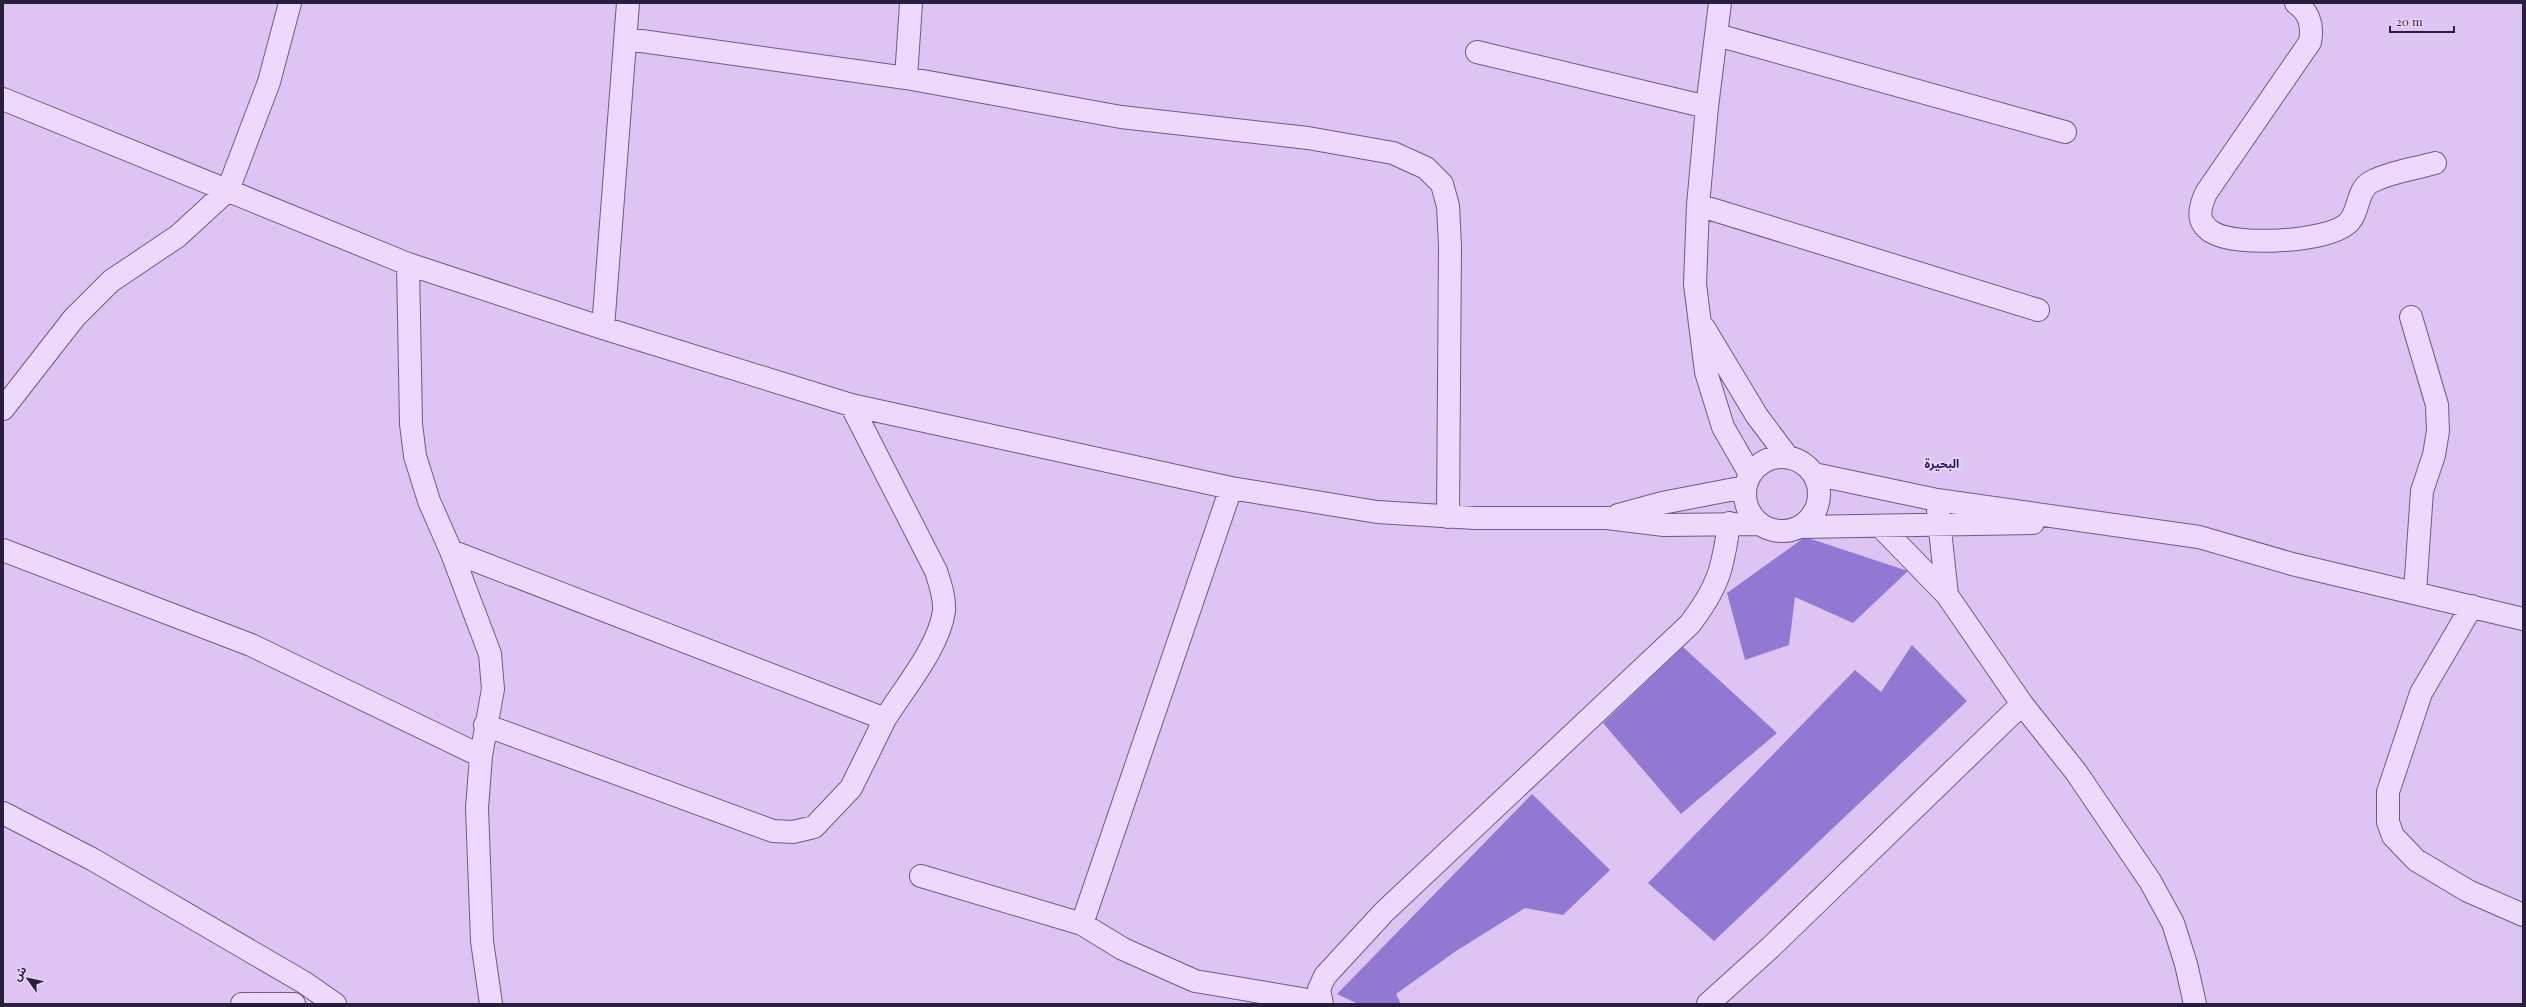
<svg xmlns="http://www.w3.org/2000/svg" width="2526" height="1007" viewBox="0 0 2526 1007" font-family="'Playfair Display','Noto Sans Arabic',serif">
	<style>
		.building { fill: #9178d2 }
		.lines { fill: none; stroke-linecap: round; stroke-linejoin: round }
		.minor-casing { stroke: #6e598e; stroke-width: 24 }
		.minor { stroke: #ecd9fb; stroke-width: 22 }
		.labels { text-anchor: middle; stroke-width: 4; stroke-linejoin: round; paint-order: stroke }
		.neighbourhood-label { font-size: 12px; font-weight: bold; fill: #201a6d; stroke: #e9d5f8 }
	</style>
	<rect width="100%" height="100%" fill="#dec4f2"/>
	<!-- building -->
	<path class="building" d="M1805,537L1908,571L1853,623L1795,597L1789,645L1745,660L1727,593Z
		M1912,645L1967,701L1714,941L1648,883L1855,670L1881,692Z
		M1683,647L1777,733L1681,814L1603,723Z
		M1532,794L1610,870L1563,915L1525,908L1456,951L1396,994L1401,1004H1358L1337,994Z"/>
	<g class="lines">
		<defs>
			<path id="minor" d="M1720,3L1707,107L1698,205L1695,284L1706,372L1723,427L1750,474
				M2296,3C2310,13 2313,26 2310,42L2206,193C2199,209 2196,222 2212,232C2235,247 2326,242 2347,224C2360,213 2356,190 2371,182C2390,172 2414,169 2435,163
				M1717,35L2065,132
				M627,39L906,78L1121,117L1308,138L1393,153L1426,168L1442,184L1448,206L1450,246L1448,517
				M1477,52L1707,107
				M906,78L911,3
				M3,99L408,264L603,328L851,405L1231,488L1377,512L1475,518H1607L1664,525L1759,524
				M1698,205L2038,310
				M408,264L411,424L415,456L429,501L451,551L490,654L493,689L481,756L477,808L482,941L491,1004
				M2411,317L2437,405L2438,431L2434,455L2422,491L2415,592
				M603,328L628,3
				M1704,328L1757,416L1787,456
				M3,409L74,318L111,281L178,236L228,190L269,82L290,3
				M1745 494a37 37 0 1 1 74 0a37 37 0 1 1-74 0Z
				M1814,474L1937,500L2199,537L2292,564L2523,619
				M1231,488L1082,924L1123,949L1195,981L1320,1002
				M1938,511L1947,595
				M1618,515L1662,503L1745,487
				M1801,527L2033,523
				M1881,527L1947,595L2022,704L2076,772L2150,881L2173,923L2186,964L2195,1004
				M3,550L251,645L481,756
				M451,551L885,719C905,687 939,647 944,611C945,597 940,584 936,571L851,405
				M2472,606L2421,693L2388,792V822L2393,836L2416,860L2468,891L2523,915
				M485,725L773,831L793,832L814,827L851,788L885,719
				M3,813L92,859L305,983L335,1004
				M921,876L1082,924
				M242,1004H294
				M1322,1004L1319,989L1325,976L1384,912L1690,624C1718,587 1723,569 1729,523
				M1708,1004L1771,947L2022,704"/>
		</defs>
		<!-- minor casing -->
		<use href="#minor" class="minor-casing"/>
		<!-- minor -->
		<use href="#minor" class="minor"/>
	</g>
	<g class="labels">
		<!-- neighbourhood labels -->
		<g class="neighbourhood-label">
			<text x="1942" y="468">البحيرة</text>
		</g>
	</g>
	<!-- border -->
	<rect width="2526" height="1007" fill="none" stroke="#291e3d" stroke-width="8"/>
	<!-- north arrow -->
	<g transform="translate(28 979) rotate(303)" stroke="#e9d5f8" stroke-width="3" paint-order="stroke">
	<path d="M0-3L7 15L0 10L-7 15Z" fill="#291e3d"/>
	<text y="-6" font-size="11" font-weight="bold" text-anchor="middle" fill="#291e3d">ش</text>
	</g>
	<!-- scale -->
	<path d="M2390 26v6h64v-6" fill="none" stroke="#291e3d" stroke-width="2"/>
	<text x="2396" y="26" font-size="12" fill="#291e3d" stroke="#e9d5f8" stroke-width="3" paint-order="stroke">20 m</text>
</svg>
